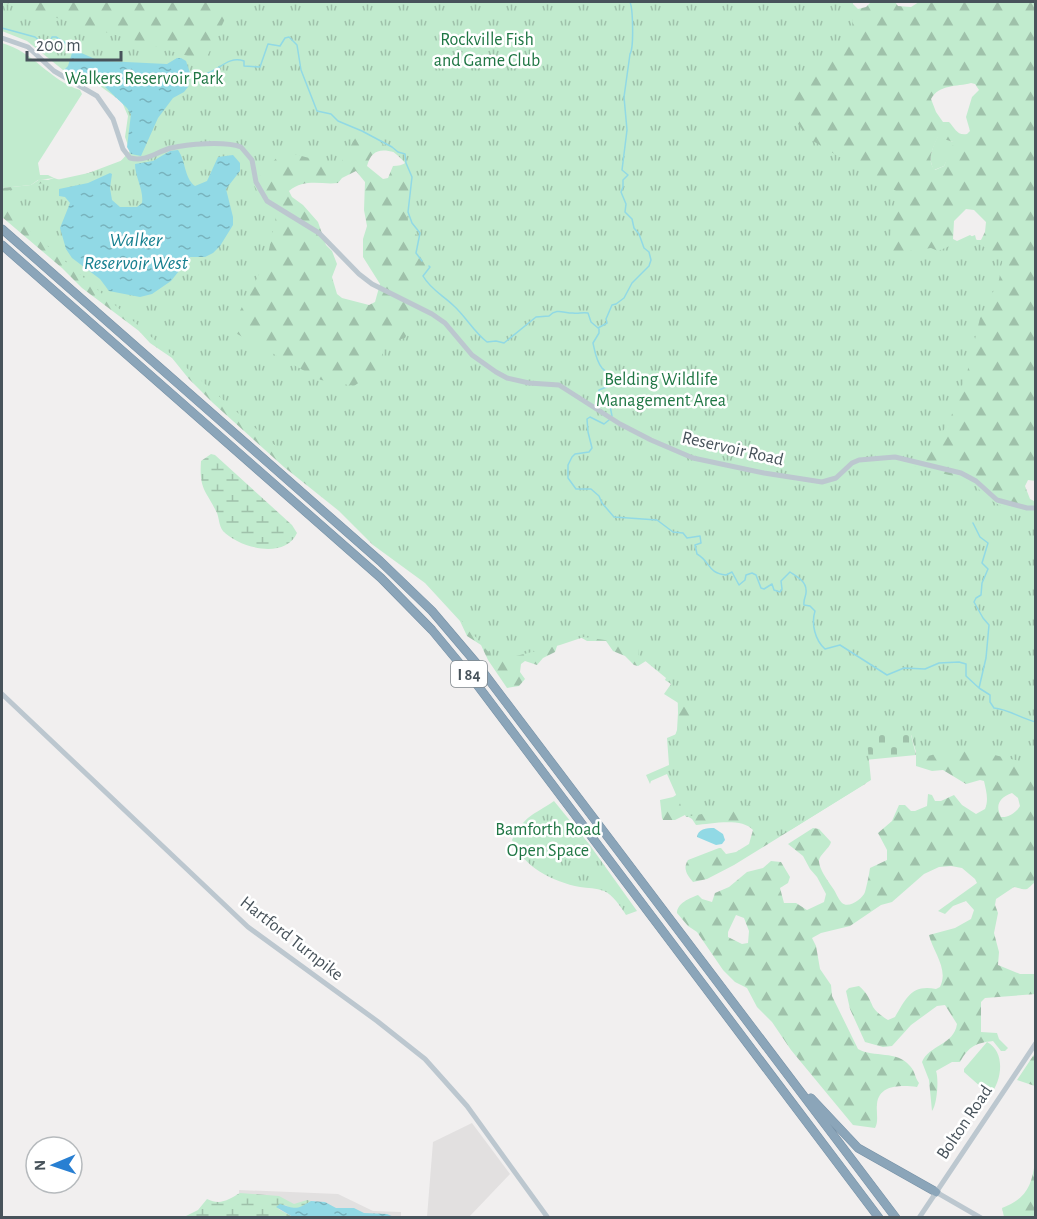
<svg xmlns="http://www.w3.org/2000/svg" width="1037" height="1219" viewBox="0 0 1037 1219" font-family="'Alegreya Sans',sans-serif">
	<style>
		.education { fill: #e2e0e0 }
		.green { fill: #c1ebce }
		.forest { fill: url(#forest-firs); fill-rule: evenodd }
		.wetland { fill: url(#wetland-marsh) }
		.cemetery { fill: url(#cemetery-stones) }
		.park { fill: url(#park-tufts); fill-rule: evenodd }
		.water { fill: url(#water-ripples) }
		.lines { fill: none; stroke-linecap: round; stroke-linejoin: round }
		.stream { stroke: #91d9e5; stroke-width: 1.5 }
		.highway-casing { stroke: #7690a5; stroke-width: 9 }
		.secondary { stroke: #bcc7cf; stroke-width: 5 }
		.highway { stroke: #8ba5b9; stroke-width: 8 }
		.labels { text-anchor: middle; stroke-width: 5; stroke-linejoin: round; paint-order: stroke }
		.shield { fill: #fff; stroke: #7f878c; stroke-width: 1.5 }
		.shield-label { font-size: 16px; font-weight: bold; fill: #48535b }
		.park-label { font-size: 18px; fill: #1f7644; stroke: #fff }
		.street-label { font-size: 18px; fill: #48535b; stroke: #fff }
		.water-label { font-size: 20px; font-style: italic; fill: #178090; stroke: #fff }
	</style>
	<defs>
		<pattern id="forest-firs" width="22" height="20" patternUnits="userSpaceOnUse" patternTransform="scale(1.5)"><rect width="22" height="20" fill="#c1ebce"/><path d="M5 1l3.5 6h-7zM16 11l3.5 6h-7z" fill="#9fc1aa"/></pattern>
		<pattern id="wetland-marsh" width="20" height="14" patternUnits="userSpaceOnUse" patternTransform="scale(1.5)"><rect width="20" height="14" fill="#c1ebce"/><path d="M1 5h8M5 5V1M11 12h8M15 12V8" fill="none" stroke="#9fc1aa"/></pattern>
		<pattern id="cemetery-stones" width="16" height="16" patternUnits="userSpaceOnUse" patternTransform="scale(1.5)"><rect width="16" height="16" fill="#c1ebce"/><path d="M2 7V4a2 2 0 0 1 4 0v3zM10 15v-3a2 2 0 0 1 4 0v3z" fill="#9fc1aa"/></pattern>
		<pattern id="park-tufts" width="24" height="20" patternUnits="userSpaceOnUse" patternTransform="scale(1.5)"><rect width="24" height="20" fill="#c1ebce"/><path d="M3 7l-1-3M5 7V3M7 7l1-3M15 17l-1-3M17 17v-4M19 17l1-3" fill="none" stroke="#9fc1aa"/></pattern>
		<pattern id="water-ripples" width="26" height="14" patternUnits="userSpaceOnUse" patternTransform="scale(1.5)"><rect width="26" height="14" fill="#91d9e5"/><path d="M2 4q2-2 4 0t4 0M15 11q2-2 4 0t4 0" fill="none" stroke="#78b3bd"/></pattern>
	</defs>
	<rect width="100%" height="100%" fill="#f1efef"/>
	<!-- education -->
	<path class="education" d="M472,1123L510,1174L469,1217H427L433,1142Z
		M239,1190L338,1194L373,1211L401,1212V1217H240Z"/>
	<!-- green -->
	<path class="green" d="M2,43C34,52 49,80 80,90L82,94L38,163L40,175H48L54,178L38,180L31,185L2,188Z
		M938,136L953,142V149L944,166L934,170C927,159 933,146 938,136Z
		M987,1042C1006,1052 1002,1081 990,1095L964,1072V1069Z"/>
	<!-- forest -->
	<path class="forest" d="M17,2H439L446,7L474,6L494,10L527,2H851L858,9L866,7L871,2H895L898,6L911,7L919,2H1035L1036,481L1028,480L1025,486L1030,499L1036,502V881C1024,892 1029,890 1014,887L996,899L995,905L998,913L994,933L999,952L998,965L1020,974H1035L1036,994L985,998L981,1002V1032L997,1033L999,1039L1008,1048L1005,1051H1001L993,1041C976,1043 969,1046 960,1062H952L936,1071C939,1079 937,1105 932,1111L929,1080L922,1062C929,1045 954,1045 957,1024L945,1005L937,1006L911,1025L892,1046L883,1047L865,1042L850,1009L846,991L849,988L859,986C867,993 869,998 873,1007C876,1012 883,1017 888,1020L895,1017C906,999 911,984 936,989L940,987C949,969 933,952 929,935L955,928L971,919L974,910L966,901L953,906L945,914L938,911L977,883L975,879L962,868L951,866L939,867L924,874L892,902L881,905L850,926L821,933L812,938L816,946L820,969L831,985L832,996L858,1049C874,1058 897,1050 910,1066C915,1071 915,1078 919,1083L917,1087C902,1085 879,1084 877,1104C876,1112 879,1121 875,1128L853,1125L791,1050L772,1022L757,1007L747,988L735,982L723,970L697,932L688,926L677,913C677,903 690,898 698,895L702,899L712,902L715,893L729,887L747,872L763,868L771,861L781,862L790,877L788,883L780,888L784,903H796L807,910L824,902L826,894L817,877L810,869L803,856L788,844L813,828L819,829L831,842C830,848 819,855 819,861C819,869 828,881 832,887C836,892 838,899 842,903C849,909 863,898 865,892C867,884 869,876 870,868L887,860V850L878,833L892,821L899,805H905L911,811H915L927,806L928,794L932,795L935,801H941L954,795L962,805L976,814L985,809C989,800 986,790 984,781L980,780L966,784L943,770L932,771L916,766V752L910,731L907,729C901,728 898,730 892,730C881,731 873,727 863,734C862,748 868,761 870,775L865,784L734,865L707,879L693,882C688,876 682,869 688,860L719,848H721L726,854L736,852L749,844L753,830C742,817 710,824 696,825L692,819L685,815L675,820H663L662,818L660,800L673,797L676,795L673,763L670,750L677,730L678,713L677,668L667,661L658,659H649L638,666L634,665L625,656L613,651L606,641H587L580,637L562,636L559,640L555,652L543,658L537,665L525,661L521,664L520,672L525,679L519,686L507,688L488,660L481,645L467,636L460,621L425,583L373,545L339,511L284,467L213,403L189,379L172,358L150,343L139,331L82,288L62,268L2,217V188L31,185L40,179L48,180L54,178L60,180H70L123,160L135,164C136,177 144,190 142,203L137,207H120C106,193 112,192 112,174L110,173L88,183L60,189L58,194L65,197L70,203L60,228L66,249L72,258L100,279L109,291L134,295L138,297L152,294L171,281L190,257L207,256L213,253L220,246L234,223L226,189C236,175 247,172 233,155L220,156L207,181L195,186C187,180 181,157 176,146L165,145L152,153L142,155L158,118L173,98L184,92L188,87L190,73L186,61L181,58L167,64L95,59L70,48L58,33L26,15L2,14V4ZM971,83L975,84L979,90L972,97L966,117L970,131L967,134C957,136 955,128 949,122H943L936,112L931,99C939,84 957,87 971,83ZM938,137L953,142V145L944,166L935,170C926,161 933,147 938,137ZM404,144L410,145C414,159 406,166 393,166L388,178L383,179L367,166C371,151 379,148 394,152ZM356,171L365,182L364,210L367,226L363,239V257L380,284L375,302L369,305L342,298L337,294L332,277L337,264L332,251L326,245L318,222L303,205L292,197L289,191C305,178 321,185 338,183L342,178ZM966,209L974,210L986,222L985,232L981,240H977L970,235L957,241L953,239L954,221ZM190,322C200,331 201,344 213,351L325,392H342L359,396H372L401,385L419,372L423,371L440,374L461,395L471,409L483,415L496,431L510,441L517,456L510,475L498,478L490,468L482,467L460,527L457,529L414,516L401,515L389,511L363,475L332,452L324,436L224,378C213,371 204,363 193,354C188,350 182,349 177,344L178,336ZM1012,793L1018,798L1020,806C1017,812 1008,818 1001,817C995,805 999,798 1012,793ZM736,915L744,918L749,931L748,943L742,944L728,937V932Z
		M1035,1053V1086L1017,1080Z
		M1035,1161V1217H1004L1002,1208C1026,1199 1032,1186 1035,1161Z"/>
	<!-- wetland -->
	<path class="wetland" d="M211,454L215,455L292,525L297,533C285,560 239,548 223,531C219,526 219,518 217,513C206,490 199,490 201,461Z
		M240,1193L279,1196L294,1204L307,1200L311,1201C301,1208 296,1211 285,1205L278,1209L293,1217L182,1218L198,1210L207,1199C221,1206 229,1199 240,1193Z"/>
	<!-- cemetery -->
	<path class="cemetery" d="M872,729L910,731L916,755L865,760L864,732Z"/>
	<!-- park -->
	<path class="park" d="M2,2L205,61L233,2H853L852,35L782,101L808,138L896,191L888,254L931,248L938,251L975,235L977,243L1003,257L999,280L980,318L967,373L949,422L933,446L923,454L905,464L961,478L972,483L992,501L1001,506L1035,511V765L970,749H954L917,759L915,735L866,731L871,780L792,829L761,845L750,805L686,817L667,774L651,781L650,784L646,775L669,765L667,738L686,730L691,711L664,694L671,684L665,680L666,678L638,655L639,645L584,637L560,645L496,661L445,601L393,549L2,206V192L93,172L118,164L130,151L125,137L128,116L122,102L100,86L63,70L27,41L2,31ZM360,130C373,138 396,151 405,163C420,181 388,233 429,239C429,252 420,250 433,261L405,292L407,299L421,306L405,338L385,343L380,368L354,386L321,380L230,330L267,259L277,212L262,200L253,183L283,151L339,166Z
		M554,801L589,844L637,911L626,915C621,907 613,895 604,891C596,888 588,888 580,887C553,882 523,867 512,840C525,815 532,816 554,801Z"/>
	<!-- water -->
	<path class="water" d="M70,48L95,59L105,61L167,64L177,58H181L186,61L190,73L188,87L184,92L173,98L158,118L141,156L131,154L127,147L131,114L127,108L103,85L73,77L63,71L68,66L72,53L69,49Z
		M178,150C186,161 184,178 195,186L207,181L218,157L233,155L240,163V171L226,189L233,217V225L220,246L213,253L205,257H190L171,281L152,294L140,297L109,291L100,279L72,258L66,249L60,228L70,203L65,197L59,196V189L88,183L110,173L112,174L110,188L112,200L120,207H137L142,203C144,190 135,177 135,164L153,161L170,151Z
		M714,828L723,834L725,840L722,844L716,845L697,837C698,829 706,828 714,828Z
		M311,1201L325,1202L336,1208H354L364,1213L387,1214L394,1217H293L276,1207L280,1204C296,1209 296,1210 311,1201Z"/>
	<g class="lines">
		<!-- stream -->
		<path class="stream" d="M2,28L35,37L42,43H50L52,37H56L79,52
			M188,77C194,76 202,76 208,73C221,68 229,56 244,61V66L260,67L268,44L280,46L285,38L289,37L297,45L301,70L317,111L331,114L338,121L362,131L392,147L398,152L405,154L406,163L412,177L408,212L412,223L420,233L416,253L422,261
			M429,266L430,267L423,276C431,290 443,295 454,306C466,317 474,332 487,342L496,341L504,343L536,317L549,316C557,308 563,313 573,313C578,314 582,312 588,313L591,322L598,328
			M598,328L607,323L606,319L612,305L616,304L624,298L632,283L649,266L651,260L649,252L644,248L639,234L634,228L632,219L625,212L626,204L621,192L623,187V180L628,175L622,170L627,130L624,97L630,54C634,48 633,9 630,2
			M599,329V333L593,343C595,352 596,361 602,368C607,373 610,374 612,381L609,386L599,390V398L609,401L612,416
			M609,420L604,424L590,417L587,419L588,432L592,448L589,452L575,454L572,457L568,465V478L576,489H591L599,496L602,503L614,517L657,520L673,532L683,533L687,538L700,536L701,543L695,545L697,554C711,562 707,573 726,575L732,572L739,585L745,580L746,575L752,573L756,575L761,588L764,589L772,584L774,590L780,592L782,589L781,581L790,572C796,576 806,581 806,590C807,596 803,598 804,605L810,606L815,611C811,624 815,640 825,649L840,645L887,675L904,668L925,669L939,663L959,662L966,664V676L979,688L990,695V702L994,708C1008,709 1022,719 1036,722
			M973,523L980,537L988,543L982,563L988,569L982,583L981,595L976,598L974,602L983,618L989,625L986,658L979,688"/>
		<defs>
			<path id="highway" d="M2,229L380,561L432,611L477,664L896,1218
				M2,245L381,578L432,630L475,682L879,1218
				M811,1098L858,1148L936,1192"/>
		</defs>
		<!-- highway casing -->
		<use href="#highway" class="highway-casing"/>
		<!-- secondary -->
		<path class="secondary" d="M2,38L28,47L54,71L97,96L113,119L123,149L130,158C146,162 156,152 171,148C187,144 225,141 241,147L252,160L256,182L267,201L319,233L359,274L372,284L432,314L445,323L472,355L496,372L507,378L529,383L559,385L620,424L651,440L693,458L764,473L822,482L836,478L852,463L859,460L895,457L961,473L976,481L997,500L1027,508H1036
			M2,694L248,927L377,1021L425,1059L467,1106L548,1218
			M936,1192L981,1218
			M919,1218L1036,1043"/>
		<!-- highway -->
		<use href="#highway" class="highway"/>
	</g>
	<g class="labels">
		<!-- shield labels -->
		<rect class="shield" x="451" y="661" width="36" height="26" rx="4.5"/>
		<g class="shield-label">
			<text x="469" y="680">I 84</text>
		</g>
		<!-- park labels -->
		<g class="park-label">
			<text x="487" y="45">Rockville Fish<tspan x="487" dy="21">and Game Club</tspan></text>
			<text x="144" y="84">Walkers Reservoir Park</text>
			<text x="661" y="385">Belding Wildlife<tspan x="661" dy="21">Management Area</tspan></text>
			<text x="548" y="835">Bamforth Road<tspan x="548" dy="21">Open Space</tspan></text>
		</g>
		<!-- street labels -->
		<g class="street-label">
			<text transform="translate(733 448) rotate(13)" y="6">Reservoir Road</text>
			<text transform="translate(292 938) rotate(38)" y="6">Hartford Turnpike</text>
			<text transform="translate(964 1122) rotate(-56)" y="6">Bolton Road</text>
		</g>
		<!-- water labels -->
		<g class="water-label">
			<text x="136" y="246">Walker<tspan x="136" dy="23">Reservoir West</tspan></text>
		</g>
	</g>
	<!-- border -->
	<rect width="1037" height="1219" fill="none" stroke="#48535b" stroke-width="6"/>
	<!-- north arrow -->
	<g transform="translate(54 1165) rotate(268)"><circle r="28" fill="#ffffff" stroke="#b6babd" stroke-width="1.5"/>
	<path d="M0-4.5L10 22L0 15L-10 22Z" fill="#287fd2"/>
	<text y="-9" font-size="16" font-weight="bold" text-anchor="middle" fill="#48535b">N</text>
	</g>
	<!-- scale -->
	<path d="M27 51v9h94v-9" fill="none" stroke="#48535b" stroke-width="3"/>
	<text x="36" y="51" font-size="18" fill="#48535b" stroke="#ffffff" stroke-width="4.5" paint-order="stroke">200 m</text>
</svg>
